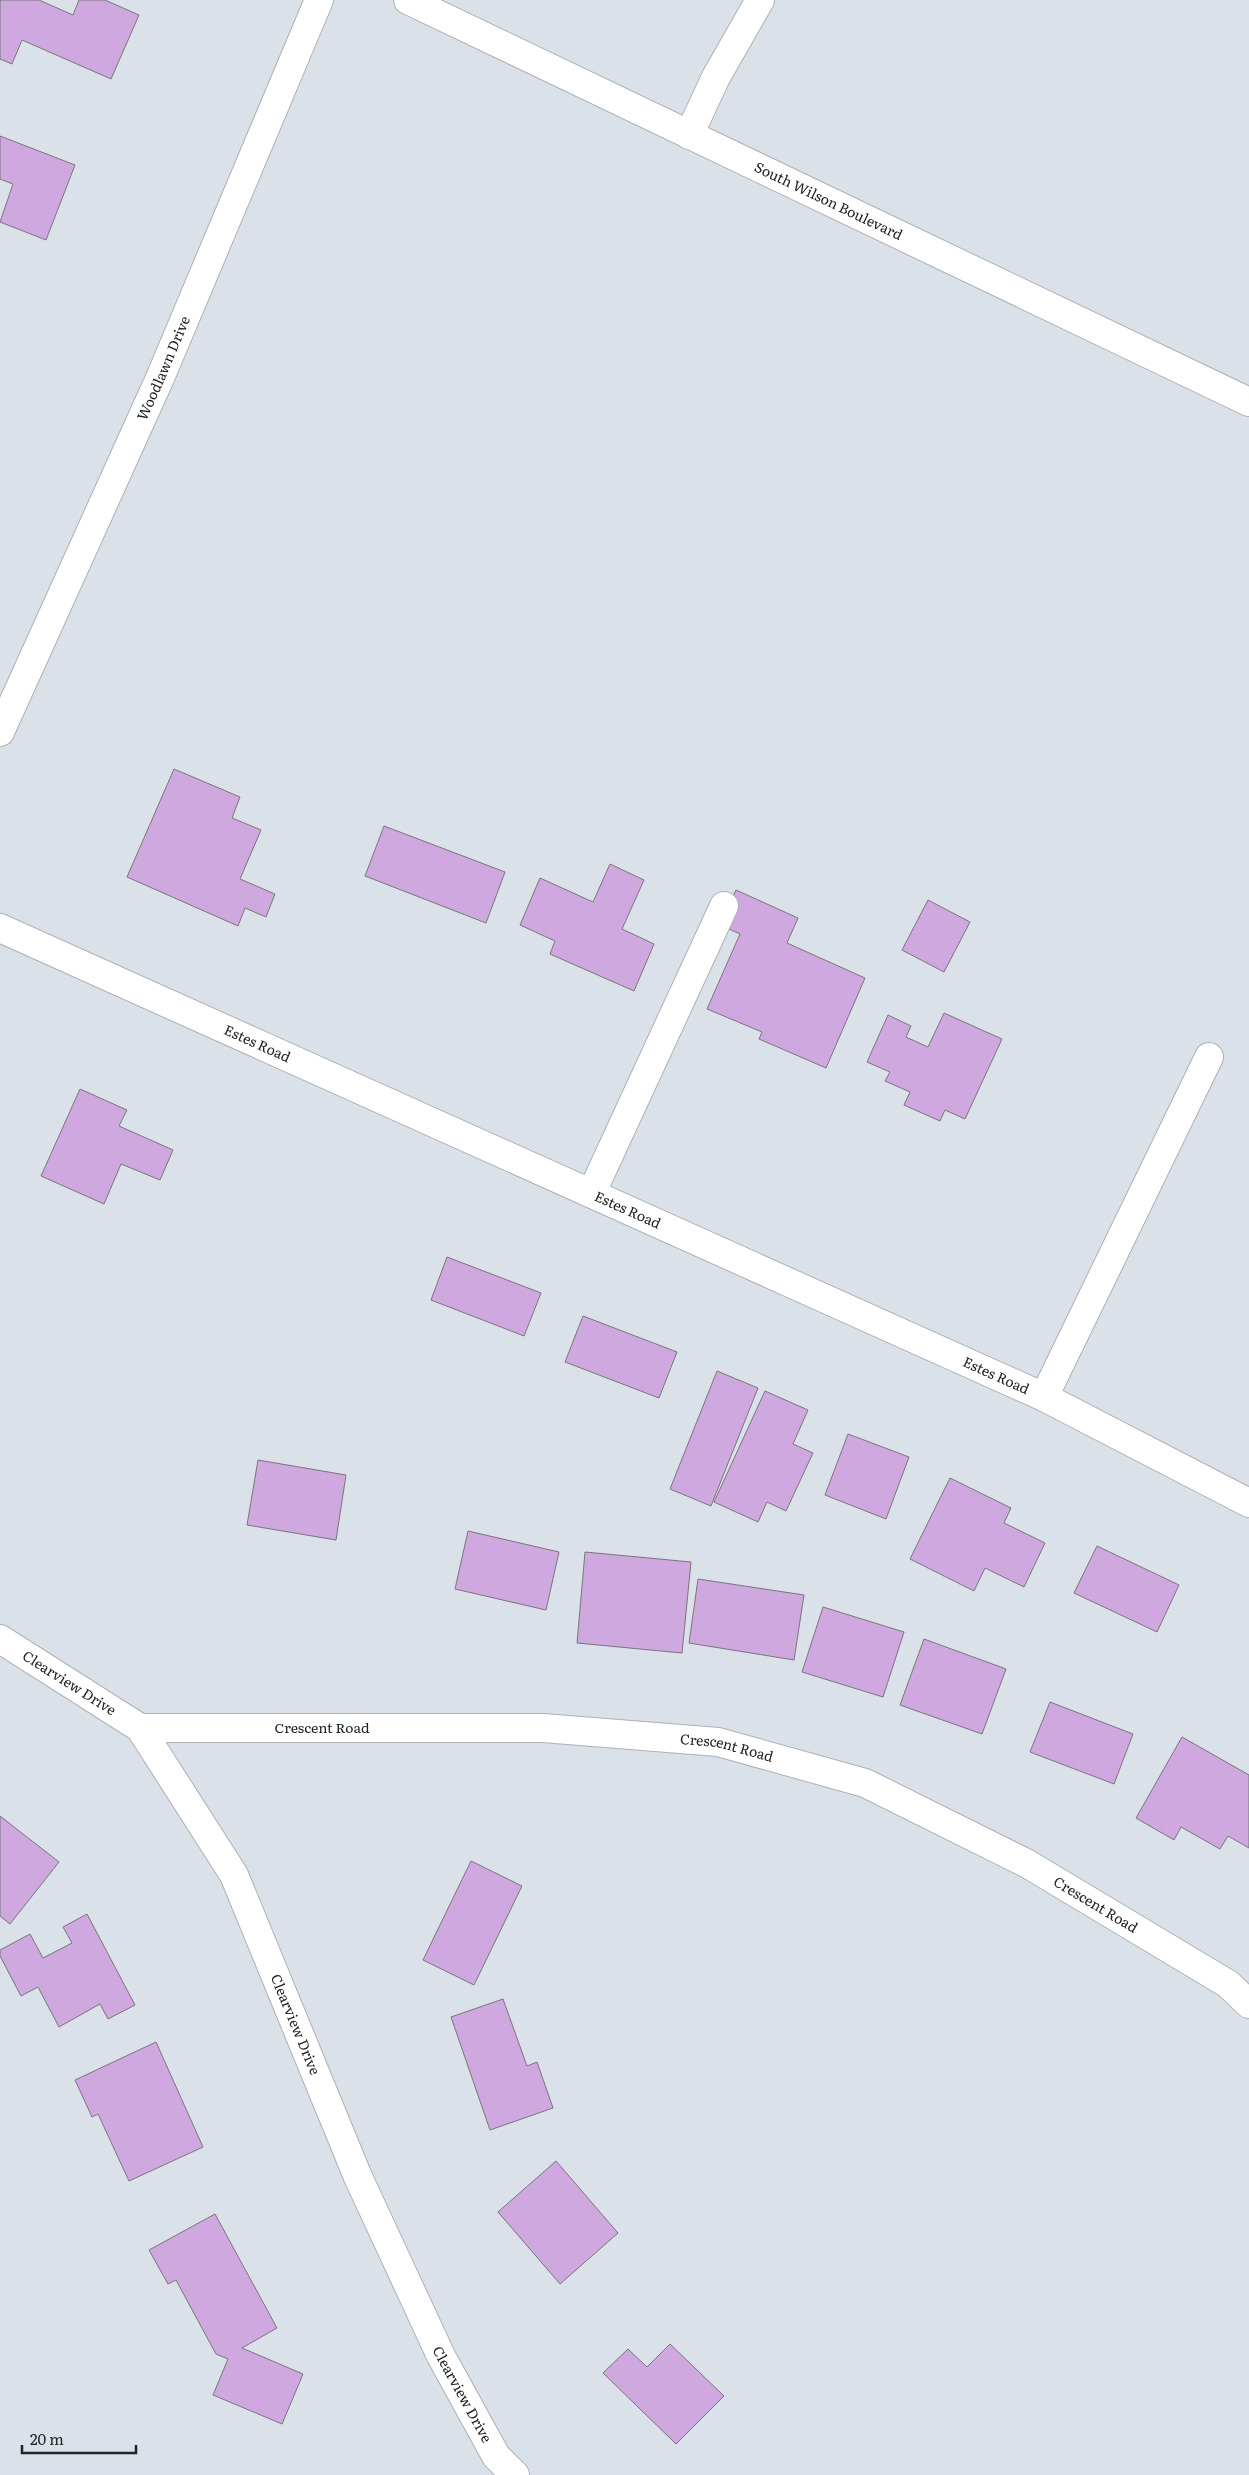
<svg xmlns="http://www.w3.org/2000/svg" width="1249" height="2475" viewBox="0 0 1249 2475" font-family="Literata,serif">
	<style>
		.building { fill: #cea8df; stroke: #7a757c }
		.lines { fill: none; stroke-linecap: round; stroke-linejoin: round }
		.minor-casing { stroke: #abb1b8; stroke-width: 30 }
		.major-casing { stroke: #abb1b8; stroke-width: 30 }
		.minor { stroke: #fff; stroke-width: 28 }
		.major { stroke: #fff; stroke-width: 28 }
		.labels { text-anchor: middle; stroke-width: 4; stroke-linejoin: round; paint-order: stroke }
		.street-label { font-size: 14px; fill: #202325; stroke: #dbe1e8 }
	</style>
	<rect width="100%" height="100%" fill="#dbe1e8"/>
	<!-- building -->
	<path class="building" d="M0,0H39L73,15L79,0H105L139,15L111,79L22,40L12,64L0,59Z
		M0,136L75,165L46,240L0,222L13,184L0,179Z
		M174,769L240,797L232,818L261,830L240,879L275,894L266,917L245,908L238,926L127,877Z
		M384,826L505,872L486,923L365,876Z
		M610,864L644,880L622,929L654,944L634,991L550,954L555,941L520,925L540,878L593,902Z
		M736,890L798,918L787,943L865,978L826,1068L759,1039L762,1032L707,1009L740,934L720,925Z
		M928,900L970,922L944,972L902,950Z
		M944,1013L1002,1039L965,1119L945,1110L940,1121L904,1105L910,1092L885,1081L890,1072L867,1062L888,1015L911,1026L906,1037L928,1047Z
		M80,1089L127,1110L119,1126L173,1150L160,1180L121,1164L104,1204L41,1176Z
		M447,1257L541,1293L524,1336L431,1300Z
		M583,1316L677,1352L659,1398L565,1362Z
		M717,1371L758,1388L711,1506L670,1489Z
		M765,1391L808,1410L793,1444L813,1453L786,1511L767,1502L758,1522L714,1502Z
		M848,1434L909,1457L886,1519L825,1495Z
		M258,1460L346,1475L336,1540L247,1525Z
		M950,1478L1011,1508L1004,1523L1045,1543L1024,1587L985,1568L974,1591L910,1559Z
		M468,1531L559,1552L546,1610L455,1589Z
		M1097,1546L1179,1585L1157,1632L1074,1593Z
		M585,1552L691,1562L682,1653L577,1643Z
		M698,1579L804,1595L794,1660L689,1643Z
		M823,1607L904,1632L883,1697L802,1672Z
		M924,1639L1006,1669L982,1734L900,1705Z
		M1050,1702L1133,1734L1114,1784L1030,1752Z
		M1182,1737L1249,1775V1848L1228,1836L1220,1849L1181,1827L1174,1840L1136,1818Z
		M0,1816L59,1862L10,1924L0,1916Z
		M471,1861L522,1886L474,1985L423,1960Z
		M87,1914L135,2005L108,2019L100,2004L59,2027L38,1987L21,1996L0,1956V1950L30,1934L43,1958L72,1943L63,1927Z
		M503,1999L527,2066L537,2062L553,2108L490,2130L451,2017Z
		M156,2042L203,2147L129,2181L98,2114L92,2117L75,2080Z
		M556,2161L618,2233L560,2284L498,2212Z
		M215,2214L277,2328L242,2348L303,2374L282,2424L213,2395L228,2359L216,2354L176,2280L168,2284L149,2250Z
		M670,2344L724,2396L676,2444L603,2373L628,2349L647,2367Z"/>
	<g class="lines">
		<defs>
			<g id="minor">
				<path id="s1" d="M408,0L1249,402"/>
				<path d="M689,135L716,77L760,0"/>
				<path id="s2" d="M0,928L1044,1397L1249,1503"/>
				<path d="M592,1192L724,906"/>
				<path d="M1044,1397L1209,1057"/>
				<path id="s3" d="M0,1639L140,1728L234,1875L358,2177L441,2356L496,2456L515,2475"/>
				<path id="s4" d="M140,1728H543L718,1742L865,1783L1026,1863L1228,1984L1249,2004"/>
			</g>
			<g id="major">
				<path id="s5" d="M0,732L160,378L319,0"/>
			</g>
		</defs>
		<!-- minor casing -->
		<use href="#minor" class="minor-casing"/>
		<!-- major casing -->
		<use href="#major" class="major-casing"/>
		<!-- minor -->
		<use href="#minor" class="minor"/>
		<!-- major -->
		<use href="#major" class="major"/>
	</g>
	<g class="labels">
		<!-- street labels -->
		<g class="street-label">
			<text dy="5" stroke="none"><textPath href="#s1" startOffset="466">South Wilson Boulevard</textPath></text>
			<text dy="5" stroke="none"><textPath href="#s5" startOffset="399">Woodlawn Drive</textPath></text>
			<text dy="5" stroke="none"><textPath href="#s2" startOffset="282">Estes Road</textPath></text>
			<text dy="5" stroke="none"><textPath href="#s2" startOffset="688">Estes Road</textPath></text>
			<text dy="5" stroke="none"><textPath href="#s2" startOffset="1092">Estes Road</textPath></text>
			<text dy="5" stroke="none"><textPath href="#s3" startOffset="82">Clearview Drive</textPath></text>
			<text dy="5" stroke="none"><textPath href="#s4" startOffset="182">Crescent Road</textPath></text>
			<text dy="5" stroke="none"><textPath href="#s4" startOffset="588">Crescent Road</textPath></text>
			<text dy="5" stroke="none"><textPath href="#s4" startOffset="992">Crescent Road</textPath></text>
			<text dy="5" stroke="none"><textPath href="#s3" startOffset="502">Clearview Drive</textPath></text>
			<text dy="5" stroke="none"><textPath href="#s3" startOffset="908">Clearview Drive</textPath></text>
		</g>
	</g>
	<!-- scale -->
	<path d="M22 2445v8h114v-8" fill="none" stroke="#202325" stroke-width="2.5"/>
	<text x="30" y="2445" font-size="15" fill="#202325" stroke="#dbe1e8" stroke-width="4" paint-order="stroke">20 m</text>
</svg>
